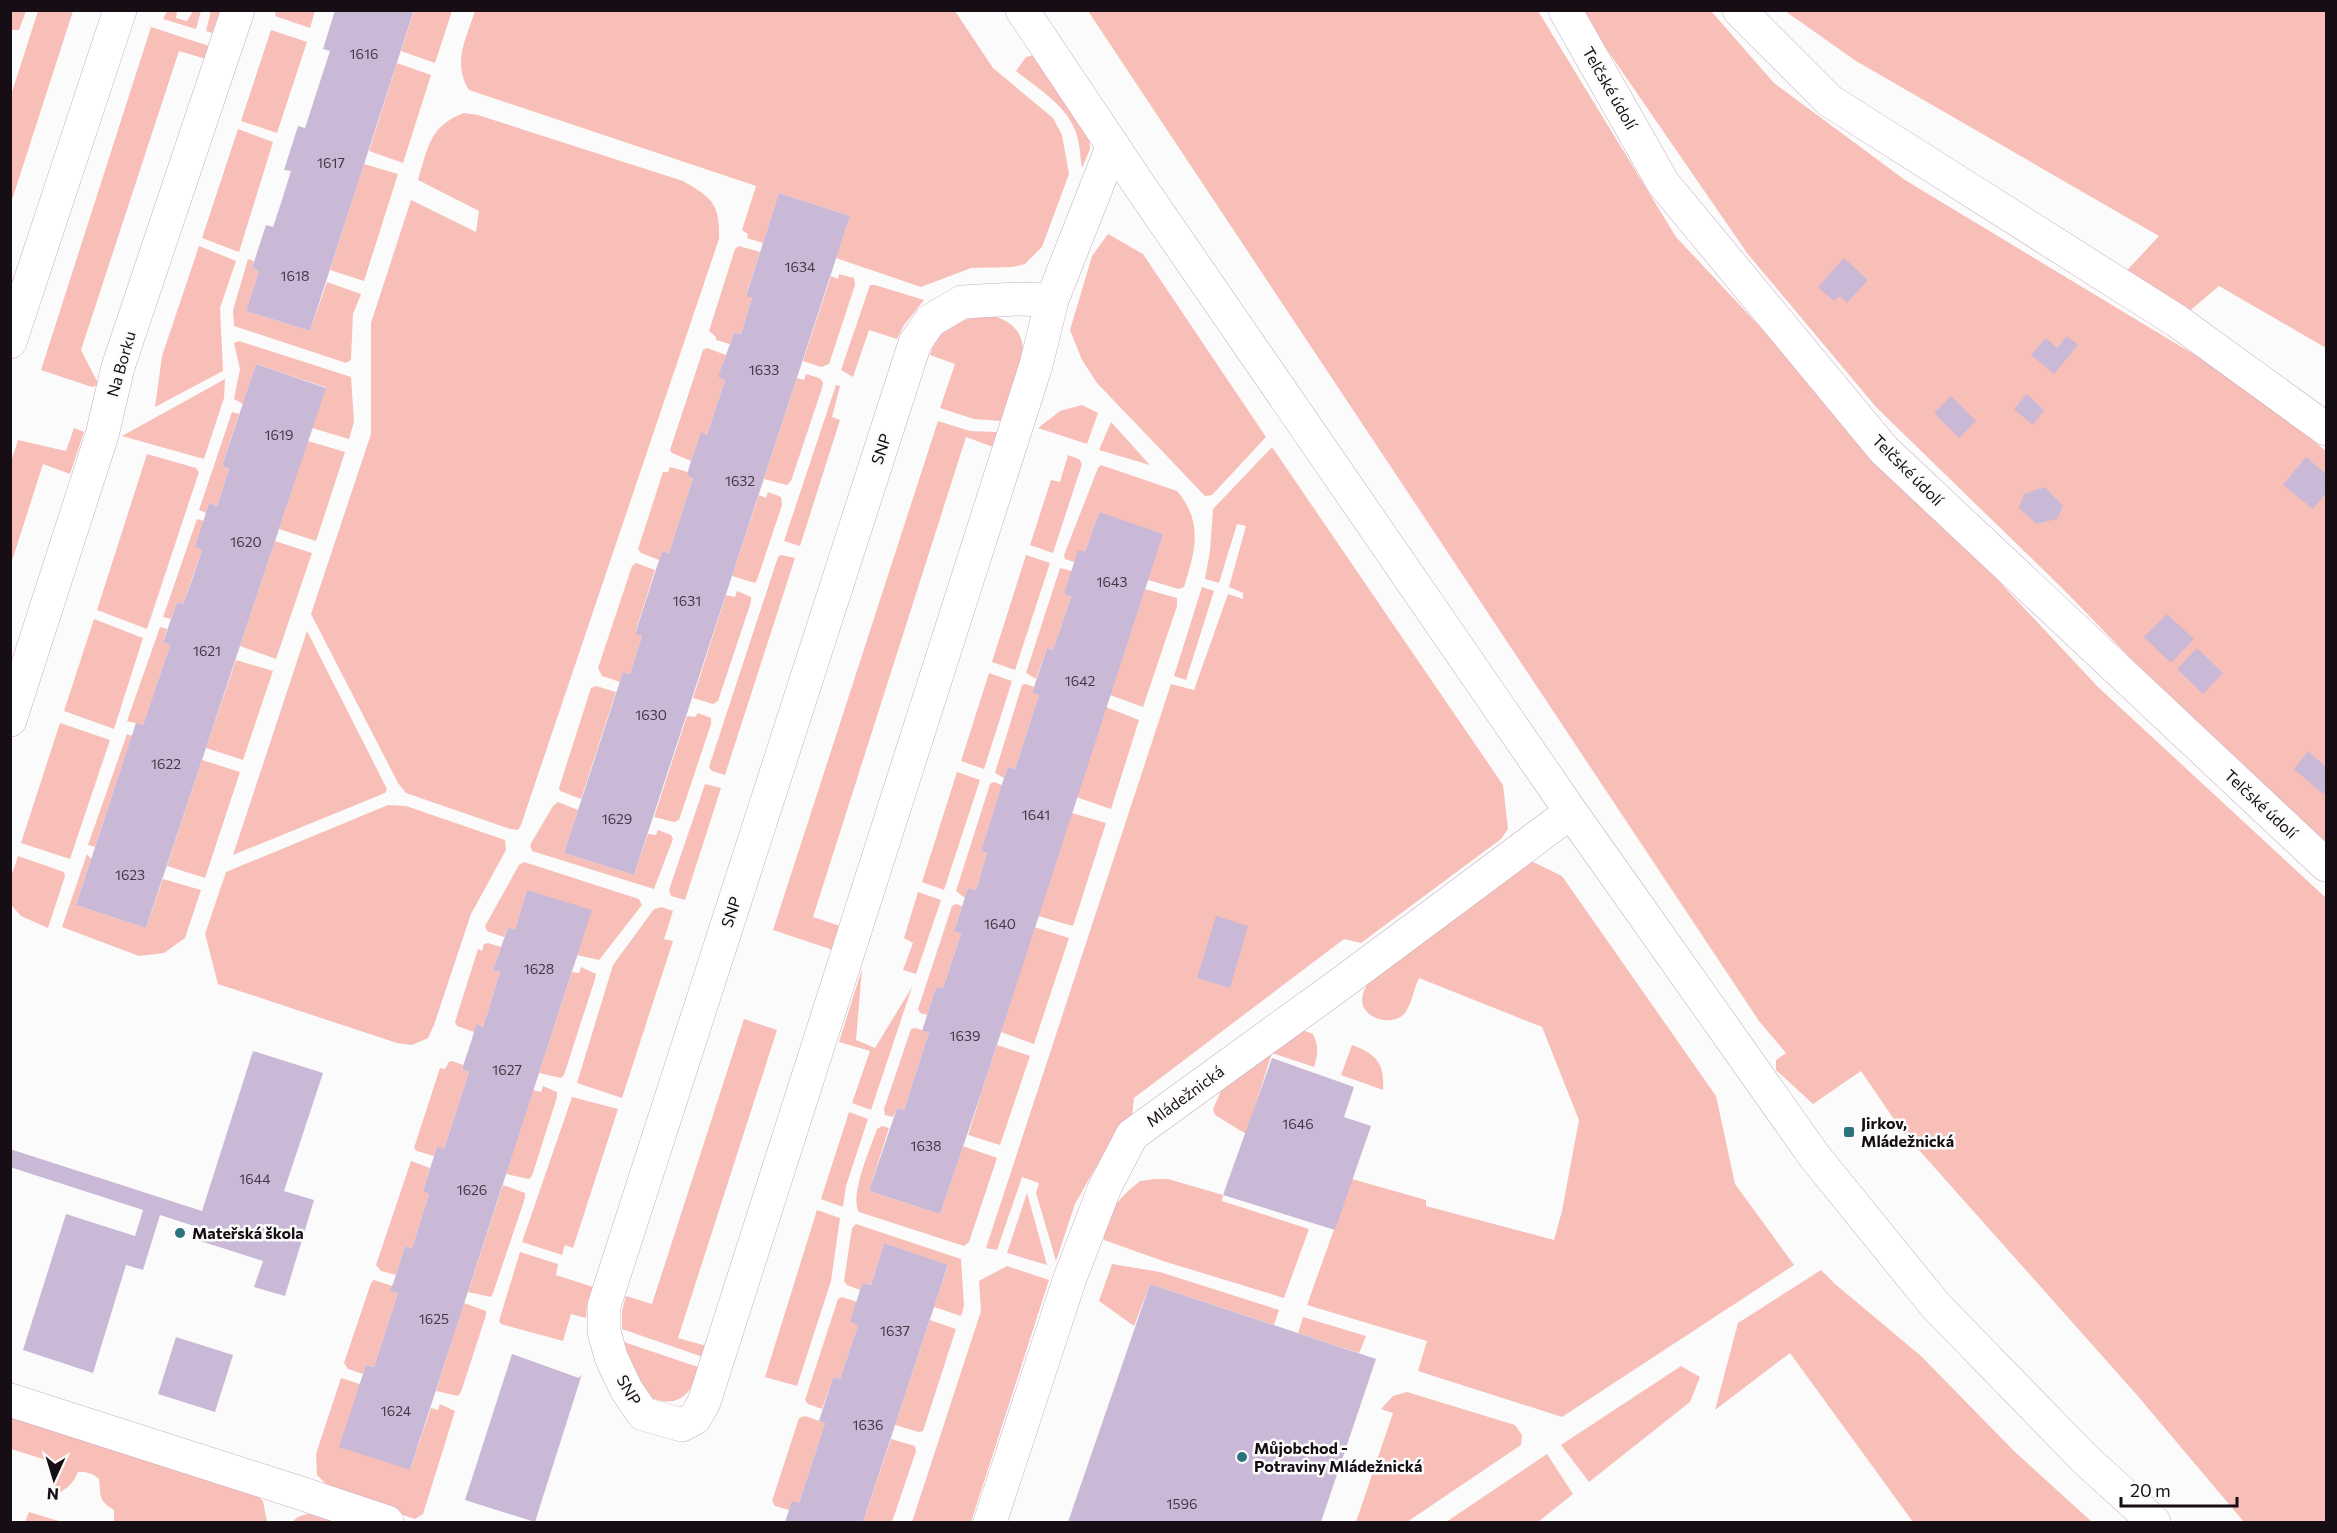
<svg xmlns="http://www.w3.org/2000/svg" width="2337" height="1533" viewBox="0 0 2337 1533" font-family="Commissioner,sans-serif">
	<style>
		.green { fill: #f8bfb8 }
		.building { fill: #cab9d6 }
		.lines { fill: none; stroke-linecap: round; stroke-linejoin: round }
		.street-casing { stroke: #c8abc0; stroke-width: 34 }
		.street { stroke: #fff; stroke-width: 33 }
		.poi-dot { fill: #2c737f; stroke: #fbfbfb; stroke-width: 2 }
		.labels { text-anchor: middle; stroke-width: 5; stroke-linejoin: round; paint-order: stroke }
		.number-label { font-size: 14px; fill: #443845 }
		.street-label { font-size: 16px; fill: #170d15; stroke: #fbfbfb }
		.poi-label { font-size: 16px; font-weight: bold; fill: #170d15; stroke: #fbfbfb; text-anchor: start }
	</style>
	<rect width="100%" height="100%" fill="#fbfbfb"/>
	<!-- green -->
	<path class="green" d="M11,10L26,11L19,30H11Z
		M38,11H73L11,203V95Z
		M167,11H177L176,18L187,21L193,11H201L196,29L163,19Z
		M211,11H220L212,33L206,31Z
		M276,11V10L315,11L310,28L275,16Z
		M414,11H452L435,63L401,51Z
		M475,11H955L993,68L1053,118L1062,135L1069,174L1042,247L1025,264L1013,267L971,268L921,287L836,258L850,216L779,193L763,243L747,238L748,234L742,230L756,186L469,90C452,63 466,39 475,11Z
		M1088,11H1538L1676,237L2098,687L2326,898V1522H2244L2136,1394L1902,1131L1861,1071L1813,1104L1776,1070V1060L1786,1053L1759,1021Z
		M1582,11H1711L1774,83L1905,180L2243,384L2326,451V848L2246,777L2065,591L1876,407L1747,253L1599,38Z
		M1785,11H2326V348L2219,286L2180,319L2118,280L2159,236L1856,61Z
		M151,27L209,46L206,59L179,51L81,350L99,385L92,387L41,370Z
		M271,30L307,42L277,133L241,121Z
		M1034,55L1089,135L1090,149L1082,168C1080,156 1080,142 1075,130C1065,104 1037,88 1016,71L1026,57Z
		M397,63L431,75L403,163L369,151Z
		M464,113L478,115L683,181C712,198 720,203 719,239L521,825L518,830L510,829L406,793L398,783L311,614L371,434V323L411,200L476,232L479,211L418,180C428,148 429,126 464,113Z
		M238,129L273,142L239,252L202,238Z
		M364,164L398,174L364,281L330,270Z
		M1108,234L1143,254L1266,437L1212,495L1205,496L1097,383L1082,360L1070,330L1092,256Z
		M199,246L236,261L220,308L223,371L155,407L162,356Z
		M739,246L760,252L746,295L752,298L741,334L734,333L730,344L716,340V337L709,331L735,249Z
		M248,259L254,261L252,268L259,271L246,311L310,331L327,282L361,294L353,314L351,360L346,363L234,326L233,310Z
		M839,274L854,278L855,285L829,364L821,367L803,361L831,276L838,279Z
		M870,285H875L924,300L904,325L897,339L869,330L853,377L841,370Z
		M991,315C1010,321 1023,330 1023,352L1002,421L974,419L940,408L955,364L930,355C939,324 962,319 991,315Z
		M239,341L351,377L354,422L349,439L312,428L325,387L256,364L243,404L234,399L240,369L234,343Z
		M707,348L726,355L719,377L725,380L707,435L701,433L691,461L672,453L670,450L703,350Z
		M806,374L819,378L823,382L822,388L791,481L787,485L764,479L797,378L804,380Z
		M225,379L224,398L204,459L122,436Z
		M836,385L840,386L832,417L840,420L800,546L784,541Z
		M1082,405L1098,413L1087,444L1038,428L1060,411Z
		M232,412L239,414L222,466L229,469L217,506L209,503L206,513L199,510Z
		M938,421L970,431L998,432L993,447L966,437L813,917L840,926L833,950L773,930Z
		M1111,422L1150,465L1099,450Z
		M74,428L84,432L70,474L43,464L11,564V462L18,440L66,451Z
		M308,441L345,452L316,541L279,529Z
		M1272,447L1503,785L1508,829L1501,839L1361,943L1344,939L1134,1098L1132,1117L1109,1144L1075,1204L1056,1261L1036,1193L1039,1183L1022,1177L997,1250L986,1248L1171,684L1194,690L1228,594L1243,599V593L1229,587L1246,526L1237,524L1219,583L1205,579L1210,551L1213,509Z
		M147,454L196,468L199,472L147,629L97,610Z
		M1068,455L1079,459L1082,464L1053,553L1030,545L1051,480L1060,482Z
		M1101,465L1177,491C1204,523 1195,551 1184,587L1179,589L1148,580L1099,512L1085,552L1074,562L1065,559L1064,555L1098,468Z
		M670,467L688,472L687,476L693,478L669,553L662,551L659,560L641,553L638,549L663,472H668Z
		M768,492L781,497L782,505L757,580L755,583L732,576L759,495L766,498Z
		M197,519L204,521L195,547L202,550L183,604L177,602L171,619L163,617Z
		M275,541L312,553L276,659L240,646Z
		M781,555L795,558L725,775L712,771L709,767L778,557Z
		M1026,555L1050,563L1015,670L992,662Z
		M636,563L655,570L635,633L642,636L630,674L623,672L620,682L602,676L598,668L632,566Z
		M1060,568L1072,571L1064,594L1071,597L1053,650L1047,648L1036,679L1026,673Z
		M1202,587L1214,591L1186,680L1174,676Z
		M1145,589L1177,598V606L1143,707L1110,695Z
		M737,591L751,597V602L718,701L713,704L693,698L726,595L735,597Z
		M94,619L143,638L114,729L64,711Z
		M160,627L167,629L163,642L170,645L143,725L127,721Z
		M307,631L387,789L385,793L233,855Z
		M236,660L273,671L243,760L206,748Z
		M989,673L1012,681L984,769L961,761Z
		M1026,684L1034,687L1032,693L1039,695L1015,769L1008,767L1004,778L995,773L1022,685Z
		M596,686L616,692L581,799L560,791L559,788L591,688Z
		M1106,707L1139,720L1111,809L1076,797Z
		M698,713L711,718V724L679,820L674,822L654,817L687,716L695,717Z
		M60,723L110,740L70,859L21,843Z
		M127,734L132,736L95,847L88,845Z
		M202,760L240,772L205,878L167,866Z
		M957,772L980,780L944,890L922,882Z
		M994,782L1002,785L981,851L987,853L976,890L968,888L965,898L956,891L990,784Z
		M705,784L721,788L685,900L671,896L669,890Z
		M558,802L578,810L564,853L634,875L648,834L656,835L658,830L671,835L673,839L654,889L532,851L530,845L553,806Z
		M388,805L406,806L505,840L506,850L471,914L434,1025L428,1038L412,1045L397,1043L218,984L205,934L226,872Z
		M1072,813L1106,823L1073,926L1038,916Z
		M87,854L91,859L76,905L146,928L163,879L201,890L185,938L164,953L139,956L62,927Z
		M18,856L64,872L65,876L48,928L21,916L11,905V877Z
		M1529,860L1562,876L1716,1096L1735,1184L1794,1265L1562,1417L1418,1371L1427,1341L1307,1305L1352,1179L1426,1200V1206L1554,1240L1562,1211L1579,1120L1542,1027L1419,978C1414,988 1412,1003 1405,1013C1391,1031 1339,1014 1374,976Z
		M524,862L639,899L642,905L599,960L577,955L527,890L515,930L508,927L504,937L487,931L485,926L519,865Z
		M918,892L941,900L916,974L903,970L913,943L904,938Z
		M956,904L962,906L954,931L961,934L943,988L936,987L927,1015L920,1013L918,1009L952,906Z
		M662,907L673,911L664,939L673,941L622,1098L577,1083L613,965L654,909Z
		M1034,927L1069,938L1034,1044L1001,1032Z
		M488,943L501,947L493,970L500,972L483,1027L476,1025L474,1032L457,1026L455,1022L478,949L482,951L484,944Z
		M581,967L596,974L595,979L564,1075L561,1078L539,1073L572,972L579,973Z
		M862,969L856,1040L875,1048L912,987L871,1110L852,1103L870,1051L839,1042Z
		M744,1019L777,1030L678,1338L707,1346L703,1357L622,1329V1311L626,1296L652,1304Z
		M915,1028L929,1032L904,1110L897,1108L893,1117L885,1115L884,1109L911,1029Z
		M1305,1031L1313,1034C1319,1047 1318,1053 1314,1067L1272,1053L1246,1134L1215,1115L1213,1109L1225,1082L1299,1032Z
		M997,1045L1030,1056L1000,1145L968,1135Z
		M1352,1045C1376,1054 1385,1063 1383,1090L1341,1075Z
		M452,1061L463,1065L462,1069L469,1072L444,1149L437,1146L434,1156L417,1151L414,1148L440,1068L445,1069L449,1062Z
		M543,1086L557,1092V1097L532,1176L529,1179L506,1174L533,1090L541,1092Z
		M572,1097L618,1109L573,1248L565,1245L562,1255L522,1242Z
		M849,1112L868,1119L846,1186L843,1207L821,1199Z
		M882,1126L889,1128L869,1191L940,1214L963,1146L997,1158L969,1242L964,1246L859,1212C849,1196 871,1147 877,1129Z
		M411,1161L430,1168L423,1191L429,1194L412,1248L405,1246L396,1275L381,1271L376,1265Z
		M1155,1179H1168L1223,1195L1222,1201L1309,1229L1284,1298L1163,1261L1104,1240L1101,1229L1116,1204L1128,1191L1140,1181Z
		M503,1185L525,1193V1198L493,1293L491,1297L468,1292Z
		M1027,1193L1047,1265L1007,1253Z
		M817,1210L840,1218L831,1281L797,1386L765,1377Z
		M856,1224L961,1259L964,1306L961,1316L934,1307L948,1266L884,1243L871,1285L863,1283L860,1290L847,1285L844,1281L852,1228Z
		M520,1252L558,1264L556,1275L593,1287L587,1305L586,1318L571,1314L563,1341L501,1324L499,1321Z
		M1112,1264L1160,1272L1279,1310L1274,1325L1150,1284L1134,1326L1099,1301Z
		M1007,1266L1049,1280L971,1522H912L981,1311L979,1281Z
		M1821,1270L1835,1284L1921,1356L2014,1451L2092,1522H1913L1790,1353L1715,1410L1738,1323Z
		M374,1280L392,1286L391,1291L398,1293L374,1367L367,1365L363,1374L348,1369L344,1363L371,1283Z
		M842,1297L857,1302L858,1325L840,1379L833,1377L822,1409L808,1404L805,1400L838,1299Z
		M464,1303L486,1311V1315L461,1392L458,1396L436,1391Z
		M1303,1317L1366,1336L1359,1353L1298,1333Z
		M930,1320L956,1329L923,1431L919,1432L895,1425Z
		M624,1342L701,1368C688,1401 674,1410 640,1393Z
		M1681,1366L1700,1377L1690,1402L1589,1482L1561,1445Z
		M341,1378L360,1384L410,1470L431,1408L438,1410L440,1404L455,1411L423,1514L415,1519L335,1493L317,1475L316,1454Z
		M1407,1392L1515,1425L1522,1435L1521,1445L1407,1522H1356L1393,1413L1381,1409L1393,1396Z
		M11,1413L253,1491L263,1501L267,1522H114V1510C98,1500 101,1497 99,1479C94,1474 85,1471 78,1472C74,1482 67,1490 57,1493L52,1488L59,1464L11,1449Z
		M805,1416L825,1423L799,1503L789,1510L775,1506L772,1501L799,1418Z
		M891,1439L915,1446L916,1451L892,1522H863Z
		M1547,1454L1573,1494L1538,1522H1446Z
		M29,1512L62,1522H25Z
		M318,1513L346,1522H293C298,1514 308,1514 318,1513Z"/>
	<!-- building -->
	<path class="building" d="M335,10H414L310,331L246,311L259,271L252,268L266,225L273,227L282,200L291,171L284,170L298,126L305,128L330,51L323,49Z
		M779,193L850,216L634,875L564,853L623,672L630,674L642,636L635,634L662,551L669,553L693,478L687,476L689,467L701,432L707,435L725,380L718,377L734,333L741,334L752,298L746,296Z
		M1844,258L1868,280L1847,303L1840,296L1834,301L1818,287Z
		M2067,336L2078,345L2054,374L2031,355L2046,338L2057,348Z
		M256,364L326,388L146,928L76,905L136,723L143,725L170,645L163,642L177,602L183,604L193,577L202,550L195,547L209,503L217,506L229,469L222,466Z
		M2027,394L2044,410L2033,425L2014,409Z
		M1951,396L1976,421L1959,438L1934,413Z
		M2306,457L2326,474V493L2313,509L2283,485Z
		M2045,487L2063,506L2057,519L2036,524L2019,508L2024,494Z
		M1099,512L1163,534L982,1091L940,1214L869,1191L897,1108L904,1110L929,1032L922,1031L936,987L943,988L961,934L954,931L968,888L976,890L987,853L981,851L1003,781L1008,767L1015,769L1039,695L1032,693L1047,648L1053,650L1071,597L1064,594L1078,550L1085,552Z
		M2167,614L2194,639L2171,663L2144,637Z
		M2197,648L2223,673L2203,694L2177,669Z
		M2308,751L2326,767V791L2323,794L2294,769Z
		M527,890L592,910L410,1470L339,1447L366,1365L374,1367L398,1293L390,1291L394,1281L405,1246L412,1248L429,1194L423,1191L434,1156L437,1146L444,1149L469,1072L462,1069L472,1039L476,1024L483,1027L500,972L493,970L508,927L515,930Z
		M1216,916L1248,926L1230,988L1197,978Z
		M253,1051L323,1073L284,1191L314,1200L285,1296L254,1287L263,1261L194,1239L197,1227L160,1215L143,1270L126,1265L93,1373L23,1350L66,1214L135,1236L143,1210L10,1167V1149L202,1211Z
		M1272,1058L1354,1087L1344,1117L1371,1126L1335,1230L1223,1195Z
		M884,1243L948,1265L863,1522H785L792,1501L799,1503L825,1423L819,1421L833,1377L840,1379L858,1325L850,1322L860,1290L863,1283L871,1285Z
		M1150,1284L1376,1359L1321,1522H1068Z
		M176,1337L233,1355L215,1412L158,1394Z
		M512,1354L579,1378L582,1374L535,1522L465,1500Z"/>
	<g class="lines">
		<defs>
			<path id="street" d="M1022,10L1137,182L1571,812L1815,1157L1936,1306L2085,1459L2154,1522
				M1565,10L1663,183L1884,450L2326,865
				M1739,10L1830,101L2177,321L2326,429
				M1052,300L1016,299L962,302L930,321L915,343L604,1306V1331L611,1357L626,1389L643,1414L682,1425L695,1418L704,1402L1036,365L1052,300L1113,145
				M10,342L120,10
				M10,720L102,435L118,367L238,10
				M10,1400L294,1491L387,1522
				M990,1522L1070,1278L1105,1187L1132,1135L1343,982L1571,812"/>
		</defs>
		<!-- street casing -->
		<use href="#street" class="street-casing"/>
		<!-- street -->
		<use href="#street" class="street"/>
	</g>
	<!-- markers -->
	<g class="poi-dot">
		<rect x="1843" y="1126" width="12" height="12" rx="3"/>
		<circle cx="180" cy="1233" r="6"/>
		<circle cx="1242" cy="1457" r="6"/>
	</g>
	<g class="labels">
		<!-- number labels -->
		<g class="number-label">
			<text x="364" y="59">1616</text>
			<text x="331" y="168">1617</text>
			<text x="800" y="272">1634</text>
			<text x="295" y="281">1618</text>
			<text x="764" y="375">1633</text>
			<text x="279" y="440">1619</text>
			<text x="740" y="486">1632</text>
			<text x="246" y="547">1620</text>
			<text x="1112" y="587">1643</text>
			<text x="687" y="606">1631</text>
			<text x="207" y="656">1621</text>
			<text x="1080" y="686">1642</text>
			<text x="651" y="720">1630</text>
			<text x="166" y="769">1622</text>
			<text x="1036" y="820">1641</text>
			<text x="617" y="824">1629</text>
			<text x="130" y="880">1623</text>
			<text x="1000" y="929">1640</text>
			<text x="539" y="974">1628</text>
			<text x="965" y="1041">1639</text>
			<text x="507" y="1075">1627</text>
			<text x="1298" y="1129">1646</text>
			<text x="926" y="1151">1638</text>
			<text x="255" y="1184">1644</text>
			<text x="472" y="1195">1626</text>
			<text x="434" y="1324">1625</text>
			<text x="895" y="1336">1637</text>
			<text x="396" y="1416">1624</text>
			<text x="868" y="1430">1636</text>
			<text x="1182" y="1509">1596</text>
		</g>
		<!-- street labels -->
		<g class="street-label">
			<text transform="translate(1610 88) rotate(60)" y="6">Telčské údolí</text>
			<text transform="translate(121 364) rotate(-74)" y="6">Na Borku</text>
			<text transform="translate(881 449) rotate(-72)" y="6">SNP</text>
			<text transform="translate(1908 470) rotate(45)" y="6">Telčské údolí</text>
			<text transform="translate(2261 804) rotate(43)" y="6">Telčské údolí</text>
			<text transform="translate(731 912) rotate(-72)" y="6">SNP</text>
			<text transform="translate(1185 1096) rotate(-36)" y="6">Mládežnická</text>
			<text transform="translate(629 1390) rotate(60)" y="6">SNP</text>
		</g>
		<!-- poi labels -->
		<g class="poi-label">
			<text x="1861" y="1129">Jirkov,<tspan x="1861" dy="18">Mládežnická</tspan></text>
			<text x="192" y="1239">Mateřská škola</text>
			<text x="1254" y="1454">Můjobchod -<tspan x="1254" dy="18">Potraviny Mládežnická</tspan></text>
		</g>
	</g>
	<!-- border -->
	<rect width="2337" height="1533" fill="none" stroke="#170d15" stroke-width="24"/>
	<!-- north arrow -->
	<g transform="translate(54 1479) rotate(184)" stroke="#fbfbfb" stroke-width="4.5" paint-order="stroke">
	<path d="M0-4.5L10 22L0 15L-10 22Z" fill="#170d15"/>
	<text y="-9" font-size="16" font-weight="bold" text-anchor="middle" fill="#170d15">N</text>
	</g>
	<!-- scale -->
	<path d="M2121 1497v9h116v-9" fill="none" stroke="#170d15" stroke-width="3"/>
	<text x="2130" y="1497" font-size="18" fill="#170d15" stroke="#fbfbfb" stroke-width="4.5" paint-order="stroke">20 m</text>
</svg>
